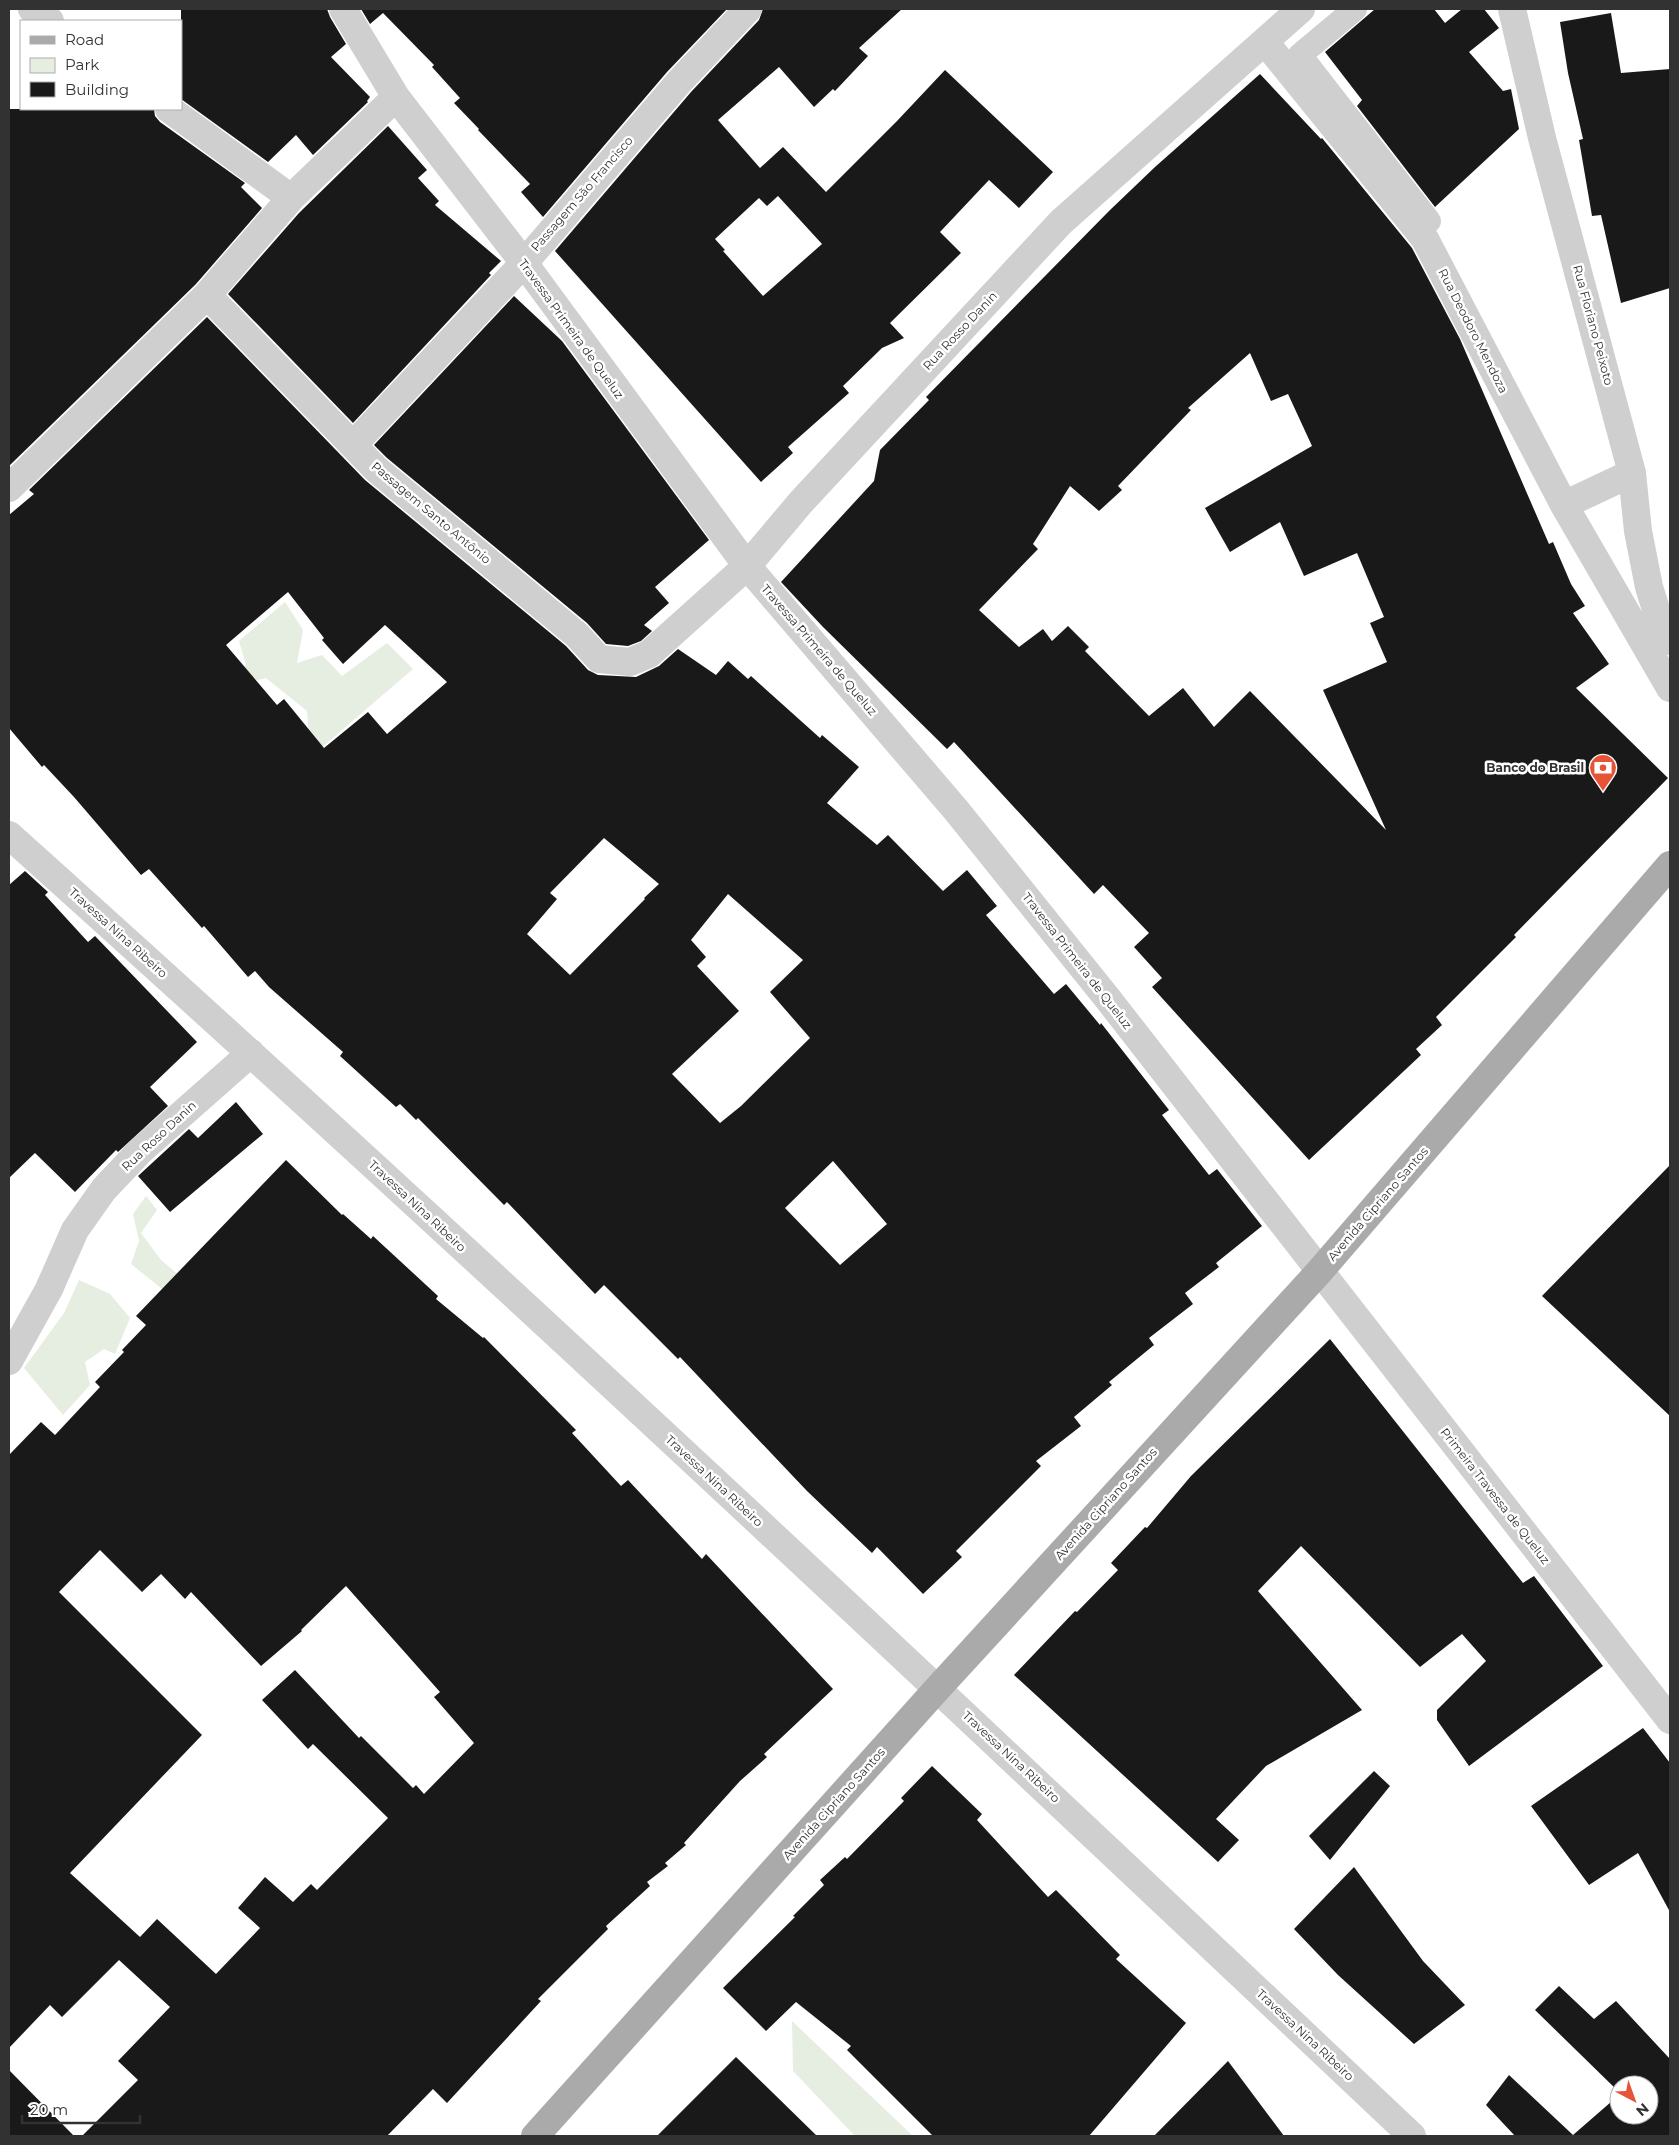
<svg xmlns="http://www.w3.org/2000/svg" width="1679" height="2145" viewBox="0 0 1679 2145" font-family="Montserrat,sans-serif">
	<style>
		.green { fill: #e5eee1 }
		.building { fill: #191919; fill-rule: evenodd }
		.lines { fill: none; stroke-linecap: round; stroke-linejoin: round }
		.service { stroke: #cfcfcf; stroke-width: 24 }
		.minor { stroke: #cfcfcf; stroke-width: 28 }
		.primary { stroke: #aaa; stroke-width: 28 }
		.labels { text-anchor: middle; stroke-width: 5; stroke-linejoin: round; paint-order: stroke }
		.street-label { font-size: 12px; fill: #323232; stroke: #fff }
		.poi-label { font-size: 12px; font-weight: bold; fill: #323232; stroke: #fff; text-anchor: end }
	</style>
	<rect width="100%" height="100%" fill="#fff"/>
	<!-- green -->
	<path class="green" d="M285,602L303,630L297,663L322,655L342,676L387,643L413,669L321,748L309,736L307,711L266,678L230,688L246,665L239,641Z
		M146,1196L157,1210L141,1233L161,1260L180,1276L167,1293L131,1264L139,1241L133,1214Z
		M79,1280L110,1294L130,1318L115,1354L104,1349L85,1362L90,1385L63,1415L24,1368L64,1313Z
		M792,2021L913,2136H855L793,2071Z"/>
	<!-- building -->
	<path class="building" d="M181,9H327L330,17L346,44L331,57L370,97L367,101L368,102L313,155L296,135L268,162L181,99Z
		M361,9H727L667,72L543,217L521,192L530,184L478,130L479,129L454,103L460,98L432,67L434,65L383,13L370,24Z
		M763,9H902L859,48L868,56L835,91L833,89L814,107L779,67L718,120L760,168L783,147L826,192L897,121L945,70L1053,172L1019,208L989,180L940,232L961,253L890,323L904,338L882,348L843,386L849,393L788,447L793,453L761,482L555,251L691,92L759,20ZM778,196L822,244L763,296L723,251L725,250L715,239L759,198L767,206Z
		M1375,9H1434L1445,23L1462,9H1484L1499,28L1469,52L1503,91L1511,89L1519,129L1435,207L1357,106L1362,100L1325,52Z
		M1611,13L1621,73L1670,69V288L1621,303L1601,215L1592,216L1579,140L1583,139L1568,73L1560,22Z
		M1260,74L1321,139L1322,138L1412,248L1460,339L1549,544L1553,542L1571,584L1585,606L1573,613L1609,664L1576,688L1668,778L1514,935L1516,937L1436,1017L1442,1025L1416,1049L1421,1055L1309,1160L1152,987L1162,978L1134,947L1149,933L1103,885L1094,894L954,742L947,749L823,627L781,582L874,481L880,450L929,400L926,397L1109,211L1155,167ZM1250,353L1271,401L1288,394L1312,446L1205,508L1230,552L1280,522L1304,576L1357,553L1384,617L1370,623L1387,662L1323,690L1386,830L1250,691L1214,727L1183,688L1149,716L1085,651L1089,647L1068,626L1052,641L1043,629L1019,647L979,610L1038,549L1033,544L1070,486L1099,511L1122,490L1118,486L1191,410L1188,408Z
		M9,109H154L155,116L160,122L245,183L241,187L262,208L196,284L9,466Z
		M388,126L427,170L418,178L439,201L435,205L501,261L489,273L491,275L353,423L228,294L299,213Z
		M514,296L562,341L709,540L655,587L669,603L644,625L652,631L641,641L628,646L606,644L587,623L387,458L374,445Z
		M207,317L365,480L566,646L588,670L598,675L636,677L659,666L678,649L716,675L728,661L748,679L751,676L820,738L822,735L859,767L827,803L877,845L888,835L943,891L967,870L997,906L986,915L1054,994L1066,984L1100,1025L1101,1023L1169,1110L1162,1115L1209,1175L1217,1169L1262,1226L1216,1263L1219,1267L1185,1293L1193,1304L1149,1338L1154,1345L1109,1382L1112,1385L1074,1417L1081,1426L1036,1461L1041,1466L956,1551L962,1557L923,1594L877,1547L872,1553L807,1491L680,1357L678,1359L604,1285L595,1294L507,1202L504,1205L418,1118L416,1120L400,1104L396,1107L340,1056L343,1052L269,987L255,971L248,977L204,926L202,928L149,869L141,875L74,797L44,765L42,767L9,728V515L34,494L29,490ZM288,592L324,638L322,640L343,664L385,625L447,682L387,734L368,712L324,748L284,699L277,705L226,645ZM604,838L659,884L644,898L645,899L570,975L527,934L557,899L550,893ZM728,894L803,960L770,992L810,1038L741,1106L720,1123L672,1074L739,1011L697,966L706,957L691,940ZM833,1161L887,1224L840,1265L785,1208Z
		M25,871L48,892L45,895L88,942L95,936L197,1042L150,1087L168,1106L118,1152L116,1150L75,1192L35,1153L9,1178V885Z
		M236,1102L263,1134L170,1212L138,1176L189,1129L198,1138Z
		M286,1160L342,1215L343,1214L371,1239L373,1236L438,1296L436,1299L483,1338L484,1337L576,1430L572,1433L621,1486L628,1480L702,1559L706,1554L833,1689L764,1754L767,1757L740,1781L684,1843L686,1845L665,1863L668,1866L647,1882L650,1886L606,1926L608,1929L538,1999L541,2001L447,2103L433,2089L387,2136H82L138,2080L118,2061L170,2007L119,1960L62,2017L50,2005L9,2048V1455L41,1422L55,1435L100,1387L95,1382L124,1352L122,1350L146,1325L136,1316ZM100,1550L142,1592L161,1574L185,1599L191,1592L261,1666L302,1631L301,1630L346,1586L440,1692L434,1697L474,1743L424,1794L416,1785L413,1788L361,1736L359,1738L295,1670L262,1700L308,1749L313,1744L388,1818L317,1890L311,1884L293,1902L265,1877L238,1908L260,1928L216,1974L157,1919L140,1937L70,1873L202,1735L59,1592Z
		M1670,1165V1416L1542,1296Z
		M1330,1339L1523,1583L1534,1576L1603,1666L1469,1766L1437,1720V1710L1486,1661L1462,1634L1420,1667L1301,1546L1258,1591L1362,1710L1266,1766L1216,1819L1239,1840L1218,1862L1014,1675L1075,1611L1077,1612L1118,1570L1111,1563L1145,1527L1147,1528L1191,1476Z
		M1643,1728L1670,1763V1912L1638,1853L1589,1885L1531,1806Z
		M932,1766L982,1814L977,1820L1048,1897L1056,1890L1120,1955L1116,1959L1186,2023L1089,2136H933L847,2050L851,2046L796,2002L766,2031L723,1988L795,1917L793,1916L824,1885L820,1880L845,1857L847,1859L904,1801L901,1798Z
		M1374,1771L1390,1786L1330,1860L1309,1836Z
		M1354,1867L1423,1961L1465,2005L1414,2044L1338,1975L1294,1929Z
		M1559,1986L1594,2019L1616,2001L1670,2059V2136H1515L1486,2105L1509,2075L1573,2135L1619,2095V2115H1649V2085H1619V2092L1535,2010Z
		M736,2057L817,2136H657Z
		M1228,2061L1284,2136H1154Z
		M9,2070L74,2136H9Z"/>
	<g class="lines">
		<!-- service -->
		<path class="service" d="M1355,9L1300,55L1429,221"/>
		<!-- minor -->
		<path class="minor" d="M32,9L50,21
			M343,9L396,97L524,263L747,566L956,810L1108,999L1670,1720
			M1512,9L1542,138L1632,473L1638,531L1649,587L1659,619L1670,641
			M1265,42L1425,239L1564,505L1670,688
			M169,109L291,198
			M207,295L376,469L577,635L599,659L630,662L649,654L747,566L801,502L1061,222L1301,9
			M354,444L524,263L679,82L748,9
			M9,488L207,295L291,198L396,97
			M1564,505L1632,473
			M9,835C484,1261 948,1698 1412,2136
			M9,1361L49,1289L75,1230L104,1189L140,1151L251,1053"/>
		<!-- primary -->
		<path class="primary" d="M535,2136L938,1688L1319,1272L1670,865"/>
	</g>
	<!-- icons -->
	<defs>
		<symbol id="bank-pin" viewBox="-11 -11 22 30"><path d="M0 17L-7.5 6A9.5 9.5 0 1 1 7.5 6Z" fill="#e65337" stroke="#fff"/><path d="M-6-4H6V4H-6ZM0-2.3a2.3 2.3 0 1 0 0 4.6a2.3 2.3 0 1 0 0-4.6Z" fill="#fff"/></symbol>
	</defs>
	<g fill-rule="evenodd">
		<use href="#bank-pin" x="1587" y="752" width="32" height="43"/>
	</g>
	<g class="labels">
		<!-- street labels -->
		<g class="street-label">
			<text transform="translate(582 194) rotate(-49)" y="4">Passagem São Francisco</text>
			<text transform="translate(1593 325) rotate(75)" y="4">Rua Floriano Peixoto</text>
			<text transform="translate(571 329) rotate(54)" y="4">Travessa Primeira de Queluz</text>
			<text transform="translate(960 331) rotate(-47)" y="4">Rua Rosso Danin</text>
			<text transform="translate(1473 331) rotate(63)" y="4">Rua Deodoro Mendoza</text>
			<text transform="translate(431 513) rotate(40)" y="4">Passagem Santo Antônio</text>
			<text transform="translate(819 650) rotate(49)" y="4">Travessa Primeira de Queluz</text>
			<text transform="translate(118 933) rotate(42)" y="4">Travessa Nina Ribeiro</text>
			<text transform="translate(1077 961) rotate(52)" y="4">Travessa Primeira de Queluz</text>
			<text transform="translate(159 1136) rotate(-43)" y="4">Rua Roso Danin</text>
			<text transform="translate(1378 1204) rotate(-49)" y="4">Avenida Cipriano Santos</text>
			<text transform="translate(417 1206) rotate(43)" y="4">Travessa Nina Ribeiro</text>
			<text transform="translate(714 1481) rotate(43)" y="4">Travessa Nina Ribeiro</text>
			<text transform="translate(1495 1496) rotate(52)" y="4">Primeira Travessa de Queluz</text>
			<text transform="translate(1106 1504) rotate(-48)" y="4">Avenida Cipriano Santos</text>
			<text transform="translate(1011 1757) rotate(43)" y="4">Travessa Nina Ribeiro</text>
			<text transform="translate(834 1804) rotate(-48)" y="4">Avenida Cipriano Santos</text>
			<text transform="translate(1305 2035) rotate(43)" y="4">Travessa Nina Ribeiro</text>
		</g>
		<!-- poi labels -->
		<g class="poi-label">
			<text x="1584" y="772">Banco do Brasil</text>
		</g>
	</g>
	<!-- border -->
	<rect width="1679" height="2145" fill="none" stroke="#323232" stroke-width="20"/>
	<!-- legend -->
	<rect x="20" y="20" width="162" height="90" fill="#ffffff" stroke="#adadad"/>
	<rect x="30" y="36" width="25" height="8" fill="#aaaaaa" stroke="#adadad"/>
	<text x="65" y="45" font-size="15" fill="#323232">Road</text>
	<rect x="30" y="58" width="25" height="15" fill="#e5eee1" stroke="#adadad"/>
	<text x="65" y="70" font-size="15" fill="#323232">Park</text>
	<rect x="30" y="82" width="25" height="15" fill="#191919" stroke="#adadad"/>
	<text x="65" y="95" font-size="15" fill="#323232">Building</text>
	<!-- north arrow -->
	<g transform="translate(1634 2100) rotate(139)"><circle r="24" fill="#ffffff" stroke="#adadad"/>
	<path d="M0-4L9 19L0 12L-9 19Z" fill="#e65337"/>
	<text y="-8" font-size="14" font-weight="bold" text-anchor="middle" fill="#323232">N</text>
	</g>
	<!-- scale -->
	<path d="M22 2115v8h118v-8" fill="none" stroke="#323232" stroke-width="2.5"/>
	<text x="30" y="2115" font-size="15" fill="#323232" stroke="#ffffff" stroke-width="4" paint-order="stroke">20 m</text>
</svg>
